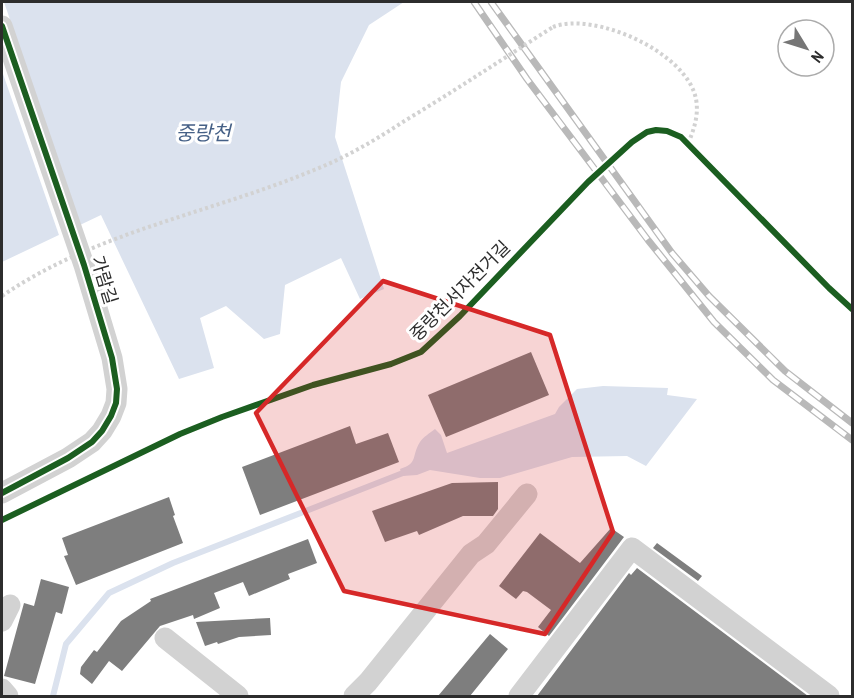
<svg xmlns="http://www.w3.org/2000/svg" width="854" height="698" viewBox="0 0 854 698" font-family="'Archivo Narrow','Noto Sans KR',sans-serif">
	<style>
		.water { fill: #dbe2ee }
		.pier { fill: #fff }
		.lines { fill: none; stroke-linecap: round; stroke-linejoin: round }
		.stream { stroke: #dbe2ee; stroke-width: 6 }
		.building { fill: #7e7e7e }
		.path { stroke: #d2d2d2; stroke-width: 4; stroke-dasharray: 3 3; stroke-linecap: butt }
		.minor { stroke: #d2d2d2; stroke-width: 21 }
		.rail-casing { stroke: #b9b9b9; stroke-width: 7 }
		.rail { stroke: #fff; stroke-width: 4.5; stroke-dasharray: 14; stroke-linecap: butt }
		.path-bridge { stroke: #d2d2d2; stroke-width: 4; stroke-dasharray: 3 3; stroke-linecap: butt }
		.cycleway-casing { stroke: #fff; stroke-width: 10 }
		.cycleway { stroke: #1b5e20; stroke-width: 6 }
		.marked { fill: #d62828; fill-opacity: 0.2; stroke: #d62828; stroke-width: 4.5; stroke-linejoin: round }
		.labels { text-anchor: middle; stroke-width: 6; stroke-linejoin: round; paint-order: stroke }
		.street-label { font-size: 18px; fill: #2d2d2d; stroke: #fff }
		.water-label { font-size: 20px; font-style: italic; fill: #456086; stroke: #fff }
	</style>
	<rect width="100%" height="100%" fill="#fff"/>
	<!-- water -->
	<path class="water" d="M2,2H404L369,25L341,82L335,137L384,289L360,299L341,258L285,285L280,334L264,339L226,306L200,318L214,368L179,379L101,215L2,262Z
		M603,386L668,388L667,395L697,399L646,466L627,456L572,457L500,478H480L430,470L417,475L402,476L400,469C419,463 411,456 420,442C423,437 430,433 435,429L441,435L447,453L555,414L559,407L577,389Z"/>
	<!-- pier -->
	<path class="pier" d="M2,2H4L81,228L60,238L2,71Z"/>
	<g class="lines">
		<!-- stream -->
		<path class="stream" d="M53,696L66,644L109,593L173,563L408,471"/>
	</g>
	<!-- building -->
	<path class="building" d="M531,352L549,395L446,437L428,395Z
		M350,426L356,444L388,433L399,462L260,515L242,467Z
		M498,482V509L493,516H463L419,535L417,531L385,542L372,511L452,483Z
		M169,497L175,515L173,516L183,543L76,585L64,556L68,555L62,538Z
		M611,528L624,537L549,636L538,627L551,610L527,592L523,591L516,599L499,586L540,533L580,563Z
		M308,539L317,563L288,574L290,579L249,596L243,582L214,593L220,608L194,619L193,615L160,626L122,671L109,661L92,684L80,674L81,667L94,650L97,652L121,621L151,601L150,599Z
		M657,543L702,576L698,581L653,548Z
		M637,568L808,696H537L629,573L631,575Z
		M41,579L69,587L62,614L56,612L35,684L4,676L24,603L34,606Z
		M270,618L271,635L239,637L218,644L217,642L205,646L196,622Z
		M490,634L508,649L470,696H438Z"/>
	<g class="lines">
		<!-- path -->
		<path class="path" d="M553,27C594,11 687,52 696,99C699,115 694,129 688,144"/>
		<!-- minor -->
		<path class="minor" d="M2,26L84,265L112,358L117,389L116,403L111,416L102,431L92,442L68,458L2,493
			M2,621L10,605
			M165,638L238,696
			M2,689L8,696
			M354,696L368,682L471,554L486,544L527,494
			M519,696L632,548L829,696"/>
		<defs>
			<path id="rail" d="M474,2L527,79L648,240L714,322L773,380L852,440
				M491,2L672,253L709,296L785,371L852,423"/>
		</defs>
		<!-- rail casing -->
		<use href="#rail" class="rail-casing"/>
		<!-- rail -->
		<use href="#rail" class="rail"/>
		<!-- path-bridge -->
		<path class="path-bridge" d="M2,296C95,232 211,213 314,170C347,157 377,139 406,120C456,90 504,58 553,27"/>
		<defs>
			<path id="cycleway" d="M2,26L84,265L112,358L117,389L116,403L111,416L102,431L92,442L68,458L2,493
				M2,520L180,434L222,417L313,385L391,364L421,352L460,316L588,182L632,142L647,132L656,130L667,131L681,137L829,288L852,309"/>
		</defs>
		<!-- cycleway casing -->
		<use href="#cycleway" class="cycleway-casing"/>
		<!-- cycleway -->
		<use href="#cycleway" class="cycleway"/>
	</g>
	<!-- marked area -->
	<path class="marked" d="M383,281L550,335L613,532L545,634L344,591L256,413Z"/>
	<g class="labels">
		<!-- street labels -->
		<g class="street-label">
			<text transform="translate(104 280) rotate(73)" y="6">가람길</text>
			<text transform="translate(460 291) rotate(-45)" y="6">중랑천서자전거길</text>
		</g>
		<!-- water labels -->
		<g class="water-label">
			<text x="203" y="140">중랑천</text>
		</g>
	</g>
	<!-- border -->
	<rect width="854" height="698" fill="none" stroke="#2d2d2d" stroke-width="6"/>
	<!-- north arrow -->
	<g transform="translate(806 48) rotate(128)"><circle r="28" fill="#ffffff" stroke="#ababab" stroke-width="1.5"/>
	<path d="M0-4.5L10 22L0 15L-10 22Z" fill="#767676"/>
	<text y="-9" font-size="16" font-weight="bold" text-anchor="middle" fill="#2d2d2d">N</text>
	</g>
</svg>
